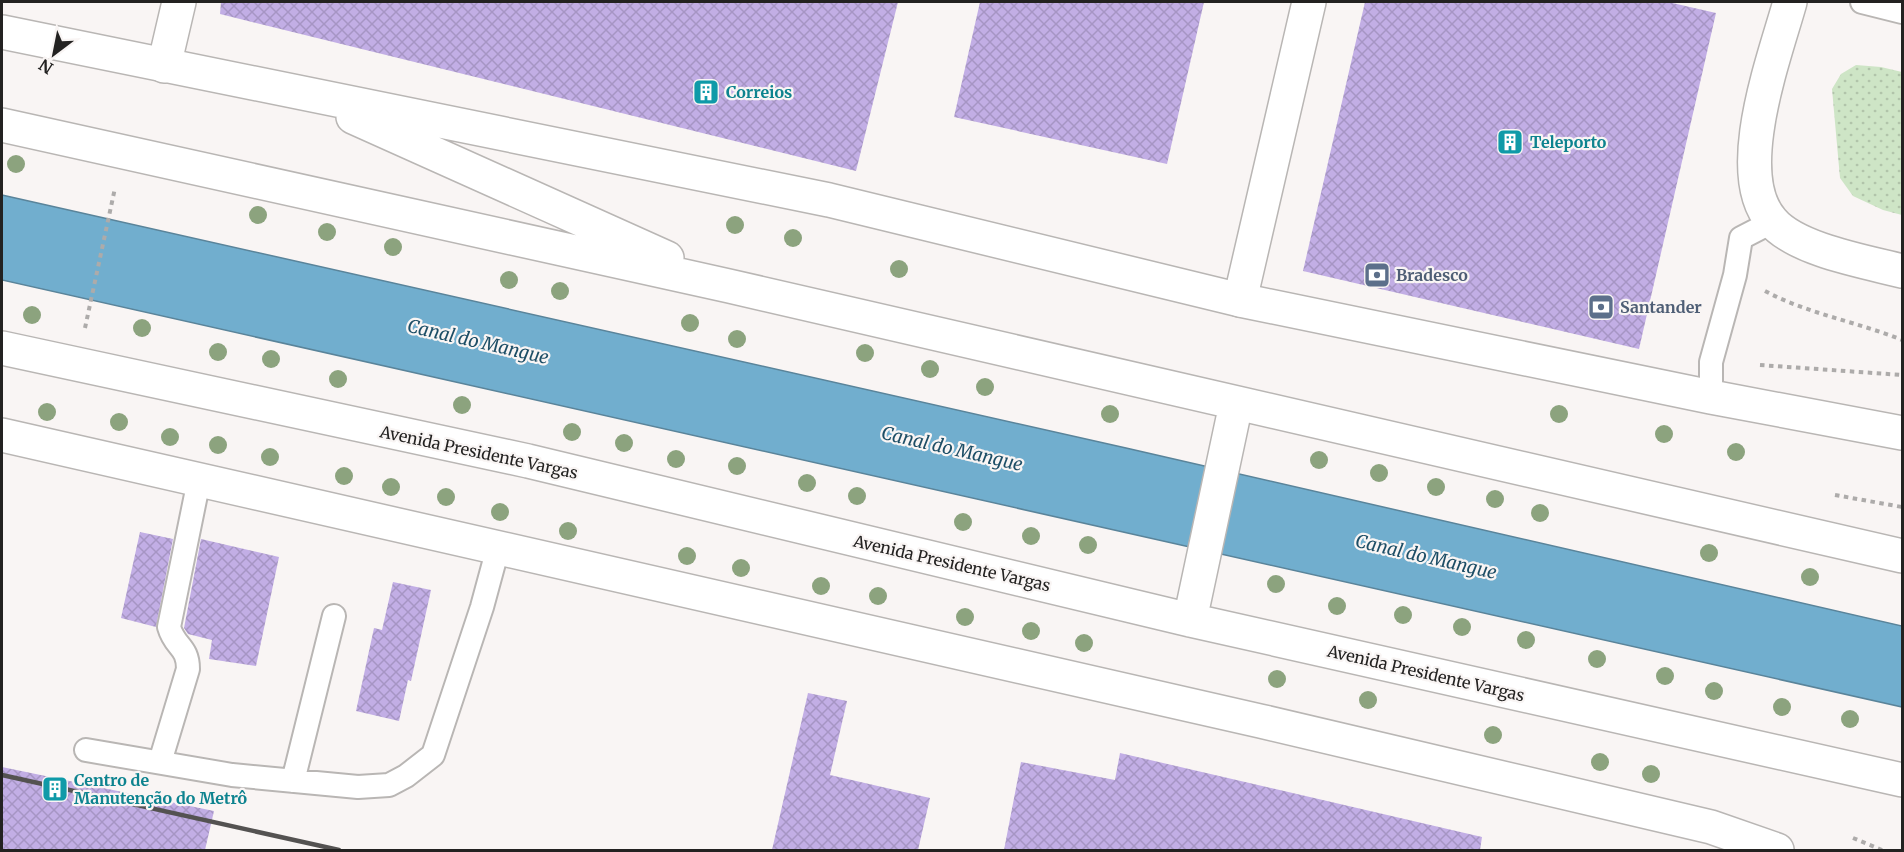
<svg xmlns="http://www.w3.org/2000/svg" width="1904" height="852" viewBox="0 0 1904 852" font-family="Merriweather,serif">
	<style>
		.grass { fill: url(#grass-dots) }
		.water { fill: #71aece; stroke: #5a849a; stroke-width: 1.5 }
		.building { fill: url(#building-cross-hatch) }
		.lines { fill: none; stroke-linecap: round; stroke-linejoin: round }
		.service-casing { stroke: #b9b6b4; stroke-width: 26 }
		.pedestrian-casing { stroke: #b9b6b4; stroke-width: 36 }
		.minor-casing { stroke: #b9b6b4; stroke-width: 36 }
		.tertiary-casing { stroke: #b9b6b4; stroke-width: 36 }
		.secondary-casing { stroke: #b9b6b4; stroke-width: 36 }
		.primary-casing { stroke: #b9b6b4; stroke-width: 36 }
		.path { stroke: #adabaa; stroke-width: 4; stroke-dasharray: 4.5 4.5; stroke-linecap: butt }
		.service { stroke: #fff; stroke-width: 22 }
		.pedestrian { stroke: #fff; stroke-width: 33 }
		.minor { stroke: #fff; stroke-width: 33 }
		.tertiary { stroke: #fff; stroke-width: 33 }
		.secondary { stroke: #fff; stroke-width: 33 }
		.primary { stroke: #fff; stroke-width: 33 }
		.rail { stroke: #545251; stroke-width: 4.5 }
		.tree { fill: #8ca37e }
		.labels { text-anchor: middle; stroke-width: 4.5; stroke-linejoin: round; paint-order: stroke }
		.culture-label { font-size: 16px; font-weight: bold; fill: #0d838f; stroke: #f9f5f4; text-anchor: start }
		.service-label { font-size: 16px; font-weight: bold; fill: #4e5e75; stroke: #f9f5f4; text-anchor: start }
		.street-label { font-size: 16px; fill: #232221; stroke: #f9f5f4 }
		.water-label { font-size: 18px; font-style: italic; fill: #1d4e66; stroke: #f9f5f4 }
	</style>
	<defs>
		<pattern id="grass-dots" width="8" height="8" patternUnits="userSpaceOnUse" patternTransform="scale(1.5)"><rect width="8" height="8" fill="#cee5c6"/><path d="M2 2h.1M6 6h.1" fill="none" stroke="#b1c4aa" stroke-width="1.8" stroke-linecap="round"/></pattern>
		<pattern id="building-cross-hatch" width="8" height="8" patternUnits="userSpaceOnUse" patternTransform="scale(1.5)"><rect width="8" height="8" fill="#c2aee5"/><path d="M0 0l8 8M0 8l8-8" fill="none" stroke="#a695c4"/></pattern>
	</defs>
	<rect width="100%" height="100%" fill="#f9f5f4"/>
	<!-- grass -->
	<path class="grass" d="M1856,65L1881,67L1902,72V215L1883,210L1853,196L1840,178L1832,89L1841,74Z"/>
	<!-- water -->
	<path class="water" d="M2,195L1126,448L1902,626V707L2,280Z"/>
	<!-- building -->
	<path class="building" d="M221,2H898L856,171L220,14Z
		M980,2H1204L1167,164L954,117Z
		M1365,2H1668L1716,13L1639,349L1303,271Z
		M140,532L173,539L156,627L121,618Z
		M201,539L279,557L256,666L209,659L212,640L188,634L184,628Z
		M393,582L431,590L411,681L408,680L399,721L356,711L374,628L382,630Z
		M808,693L847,701L830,775L930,798L918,850H772Z
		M1120,753L1482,837L1480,850H1004L1021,762L1115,780Z
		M2,767L214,811L205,850H2Z"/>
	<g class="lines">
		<defs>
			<path id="service" d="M1862,2L1902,12
				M1711,397V362L1735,275L1741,238L1772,222
				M86,750L232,775L358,787L389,785L406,776L433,755L482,607L498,548
				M160,762L188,669C188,646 175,648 169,627L199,480
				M293,781L334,616"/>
			<path id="pedestrian" d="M1240,300L1309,2"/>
			<path id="minor" d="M164,66L179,2"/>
			<path id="tertiary" d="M1790,2C1775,56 1730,174 1772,221C1796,250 1867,262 1902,271"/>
			<path id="secondary" d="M2,435L1260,721L1711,827L1777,850"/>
			<path id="primary" d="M2,32L829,200L1240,300L1711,397L1902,433
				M353,117L667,258
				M2,125L729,286L1902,556
				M2,348L528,461L1190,620L1902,780
				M1190,620L1236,404"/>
		</defs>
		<!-- service casing -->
		<use href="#service" class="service-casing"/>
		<!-- pedestrian casing -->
		<use href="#pedestrian" class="pedestrian-casing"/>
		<!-- minor casing -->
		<use href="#minor" class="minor-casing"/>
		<!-- tertiary casing -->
		<use href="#tertiary" class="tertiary-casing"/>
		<!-- secondary casing -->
		<use href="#secondary" class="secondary-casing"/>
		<!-- primary casing -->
		<use href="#primary" class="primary-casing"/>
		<!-- path -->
		<path class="path" d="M1765,291C1808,314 1858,322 1902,340
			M85,328L115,188
			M1760,365L1902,375
			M1835,495L1902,507
			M1853,838L1882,850"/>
		<!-- service -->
		<use href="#service" class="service"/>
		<!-- pedestrian -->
		<use href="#pedestrian" class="pedestrian"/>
		<!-- minor -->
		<use href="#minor" class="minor"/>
		<!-- tertiary -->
		<use href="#tertiary" class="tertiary"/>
		<!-- secondary -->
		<use href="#secondary" class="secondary"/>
		<!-- primary -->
		<use href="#primary" class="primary"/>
		<!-- rail -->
		<path class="rail" d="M2,775L339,850"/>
	</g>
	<!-- trees -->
	<g class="tree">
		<circle cx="16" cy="164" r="9"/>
		<circle cx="258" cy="215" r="9"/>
		<circle cx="735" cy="225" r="9"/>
		<circle cx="327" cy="232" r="9"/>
		<circle cx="793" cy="238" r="9"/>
		<circle cx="393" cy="247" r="9"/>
		<circle cx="899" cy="269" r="9"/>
		<circle cx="509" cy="280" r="9"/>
		<circle cx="560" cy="291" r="9"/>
		<circle cx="32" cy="315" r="9"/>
		<circle cx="690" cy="323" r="9"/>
		<circle cx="142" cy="328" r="9"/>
		<circle cx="737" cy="339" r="9"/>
		<circle cx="218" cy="352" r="9"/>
		<circle cx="865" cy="353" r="9"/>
		<circle cx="271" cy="359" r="9"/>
		<circle cx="930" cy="369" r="9"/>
		<circle cx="338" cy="379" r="9"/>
		<circle cx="985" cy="387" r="9"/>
		<circle cx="462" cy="405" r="9"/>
		<circle cx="47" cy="412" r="9"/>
		<circle cx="1110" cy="414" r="9"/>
		<circle cx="1559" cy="414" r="9"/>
		<circle cx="119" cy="422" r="9"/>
		<circle cx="572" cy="432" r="9"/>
		<circle cx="1664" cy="434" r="9"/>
		<circle cx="170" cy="437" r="9"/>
		<circle cx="624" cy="443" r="9"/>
		<circle cx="218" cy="445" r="9"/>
		<circle cx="1736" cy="452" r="9"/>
		<circle cx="270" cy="457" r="9"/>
		<circle cx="676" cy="459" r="9"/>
		<circle cx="1319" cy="460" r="9"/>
		<circle cx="737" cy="466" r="9"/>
		<circle cx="1379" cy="473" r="9"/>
		<circle cx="344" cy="476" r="9"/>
		<circle cx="807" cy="483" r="9"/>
		<circle cx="391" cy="487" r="9"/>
		<circle cx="1436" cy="487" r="9"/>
		<circle cx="857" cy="496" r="9"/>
		<circle cx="446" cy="497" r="9"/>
		<circle cx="1495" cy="499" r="9"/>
		<circle cx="500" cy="512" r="9"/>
		<circle cx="1540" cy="513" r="9"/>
		<circle cx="963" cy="522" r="9"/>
		<circle cx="568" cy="531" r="9"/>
		<circle cx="1031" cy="536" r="9"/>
		<circle cx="1088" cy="545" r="9"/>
		<circle cx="1709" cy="553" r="9"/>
		<circle cx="687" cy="556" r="9"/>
		<circle cx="741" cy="568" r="9"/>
		<circle cx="1810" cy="577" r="9"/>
		<circle cx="1276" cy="584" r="9"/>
		<circle cx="821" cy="586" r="9"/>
		<circle cx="878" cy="596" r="9"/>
		<circle cx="1337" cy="606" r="9"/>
		<circle cx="1403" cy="615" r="9"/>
		<circle cx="965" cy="617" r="9"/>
		<circle cx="1462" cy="627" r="9"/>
		<circle cx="1031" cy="631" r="9"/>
		<circle cx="1526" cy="640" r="9"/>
		<circle cx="1084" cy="643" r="9"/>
		<circle cx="1597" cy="659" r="9"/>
		<circle cx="1665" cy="676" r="9"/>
		<circle cx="1277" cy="679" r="9"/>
		<circle cx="1714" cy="691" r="9"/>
		<circle cx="1368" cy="700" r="9"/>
		<circle cx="1782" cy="707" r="9"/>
		<circle cx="1850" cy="719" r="9"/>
		<circle cx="1493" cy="735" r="9"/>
		<circle cx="1600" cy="762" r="9"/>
		<circle cx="1651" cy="774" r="9"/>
	</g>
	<!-- icons -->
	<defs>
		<symbol id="building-square" viewBox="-11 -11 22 22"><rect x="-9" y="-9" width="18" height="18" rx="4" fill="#0f9aa8" stroke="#f9f5f4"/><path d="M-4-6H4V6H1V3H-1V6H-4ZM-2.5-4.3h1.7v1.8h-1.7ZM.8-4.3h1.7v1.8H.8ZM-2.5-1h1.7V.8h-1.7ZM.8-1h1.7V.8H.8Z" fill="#fff"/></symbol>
		<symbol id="bank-square" viewBox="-11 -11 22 22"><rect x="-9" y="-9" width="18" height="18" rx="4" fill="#5c6f8a" stroke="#f9f5f4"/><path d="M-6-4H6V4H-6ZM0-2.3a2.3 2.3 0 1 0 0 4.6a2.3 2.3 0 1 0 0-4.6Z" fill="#fff"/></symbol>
	</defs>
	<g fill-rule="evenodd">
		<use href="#building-square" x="691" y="77" width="30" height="30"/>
		<use href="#building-square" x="1495" y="127" width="30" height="30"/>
		<use href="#bank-square" x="1362" y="260" width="30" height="30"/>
		<use href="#bank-square" x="1586" y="292" width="30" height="30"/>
		<use href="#building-square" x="40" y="774" width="30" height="30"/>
	</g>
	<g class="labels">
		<!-- culture labels -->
		<g class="culture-label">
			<text x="726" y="98">Correios</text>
			<text x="1530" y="148">Teleporto</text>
			<text x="74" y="786">Centro de<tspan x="74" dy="18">Manutenção do Metrô</tspan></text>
		</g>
		<!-- service labels -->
		<g class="service-label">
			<text x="1396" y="281">Bradesco</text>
			<text x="1620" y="313">Santander</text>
		</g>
		<!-- street labels -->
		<g class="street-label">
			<text transform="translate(479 452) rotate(12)" y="6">Avenida Presidente Vargas</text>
			<text transform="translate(952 563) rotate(13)" y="6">Avenida Presidente Vargas</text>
			<text transform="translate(1426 673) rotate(13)" y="6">Avenida Presidente Vargas</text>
		</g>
		<!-- water labels -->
		<g class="water-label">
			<text transform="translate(478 342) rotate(13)" y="6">Canal do Mangue</text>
			<text transform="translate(952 449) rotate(13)" y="6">Canal do Mangue</text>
			<text transform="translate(1426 557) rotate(13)" y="6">Canal do Mangue</text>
		</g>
	</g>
	<!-- border -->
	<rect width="1904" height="852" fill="none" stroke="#232221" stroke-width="6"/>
	<!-- north arrow -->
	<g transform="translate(54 54) rotate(212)" stroke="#f9f5f4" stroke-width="4.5" paint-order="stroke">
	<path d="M0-4.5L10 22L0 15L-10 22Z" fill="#232221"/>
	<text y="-9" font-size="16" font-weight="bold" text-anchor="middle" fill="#232221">N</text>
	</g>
</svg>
